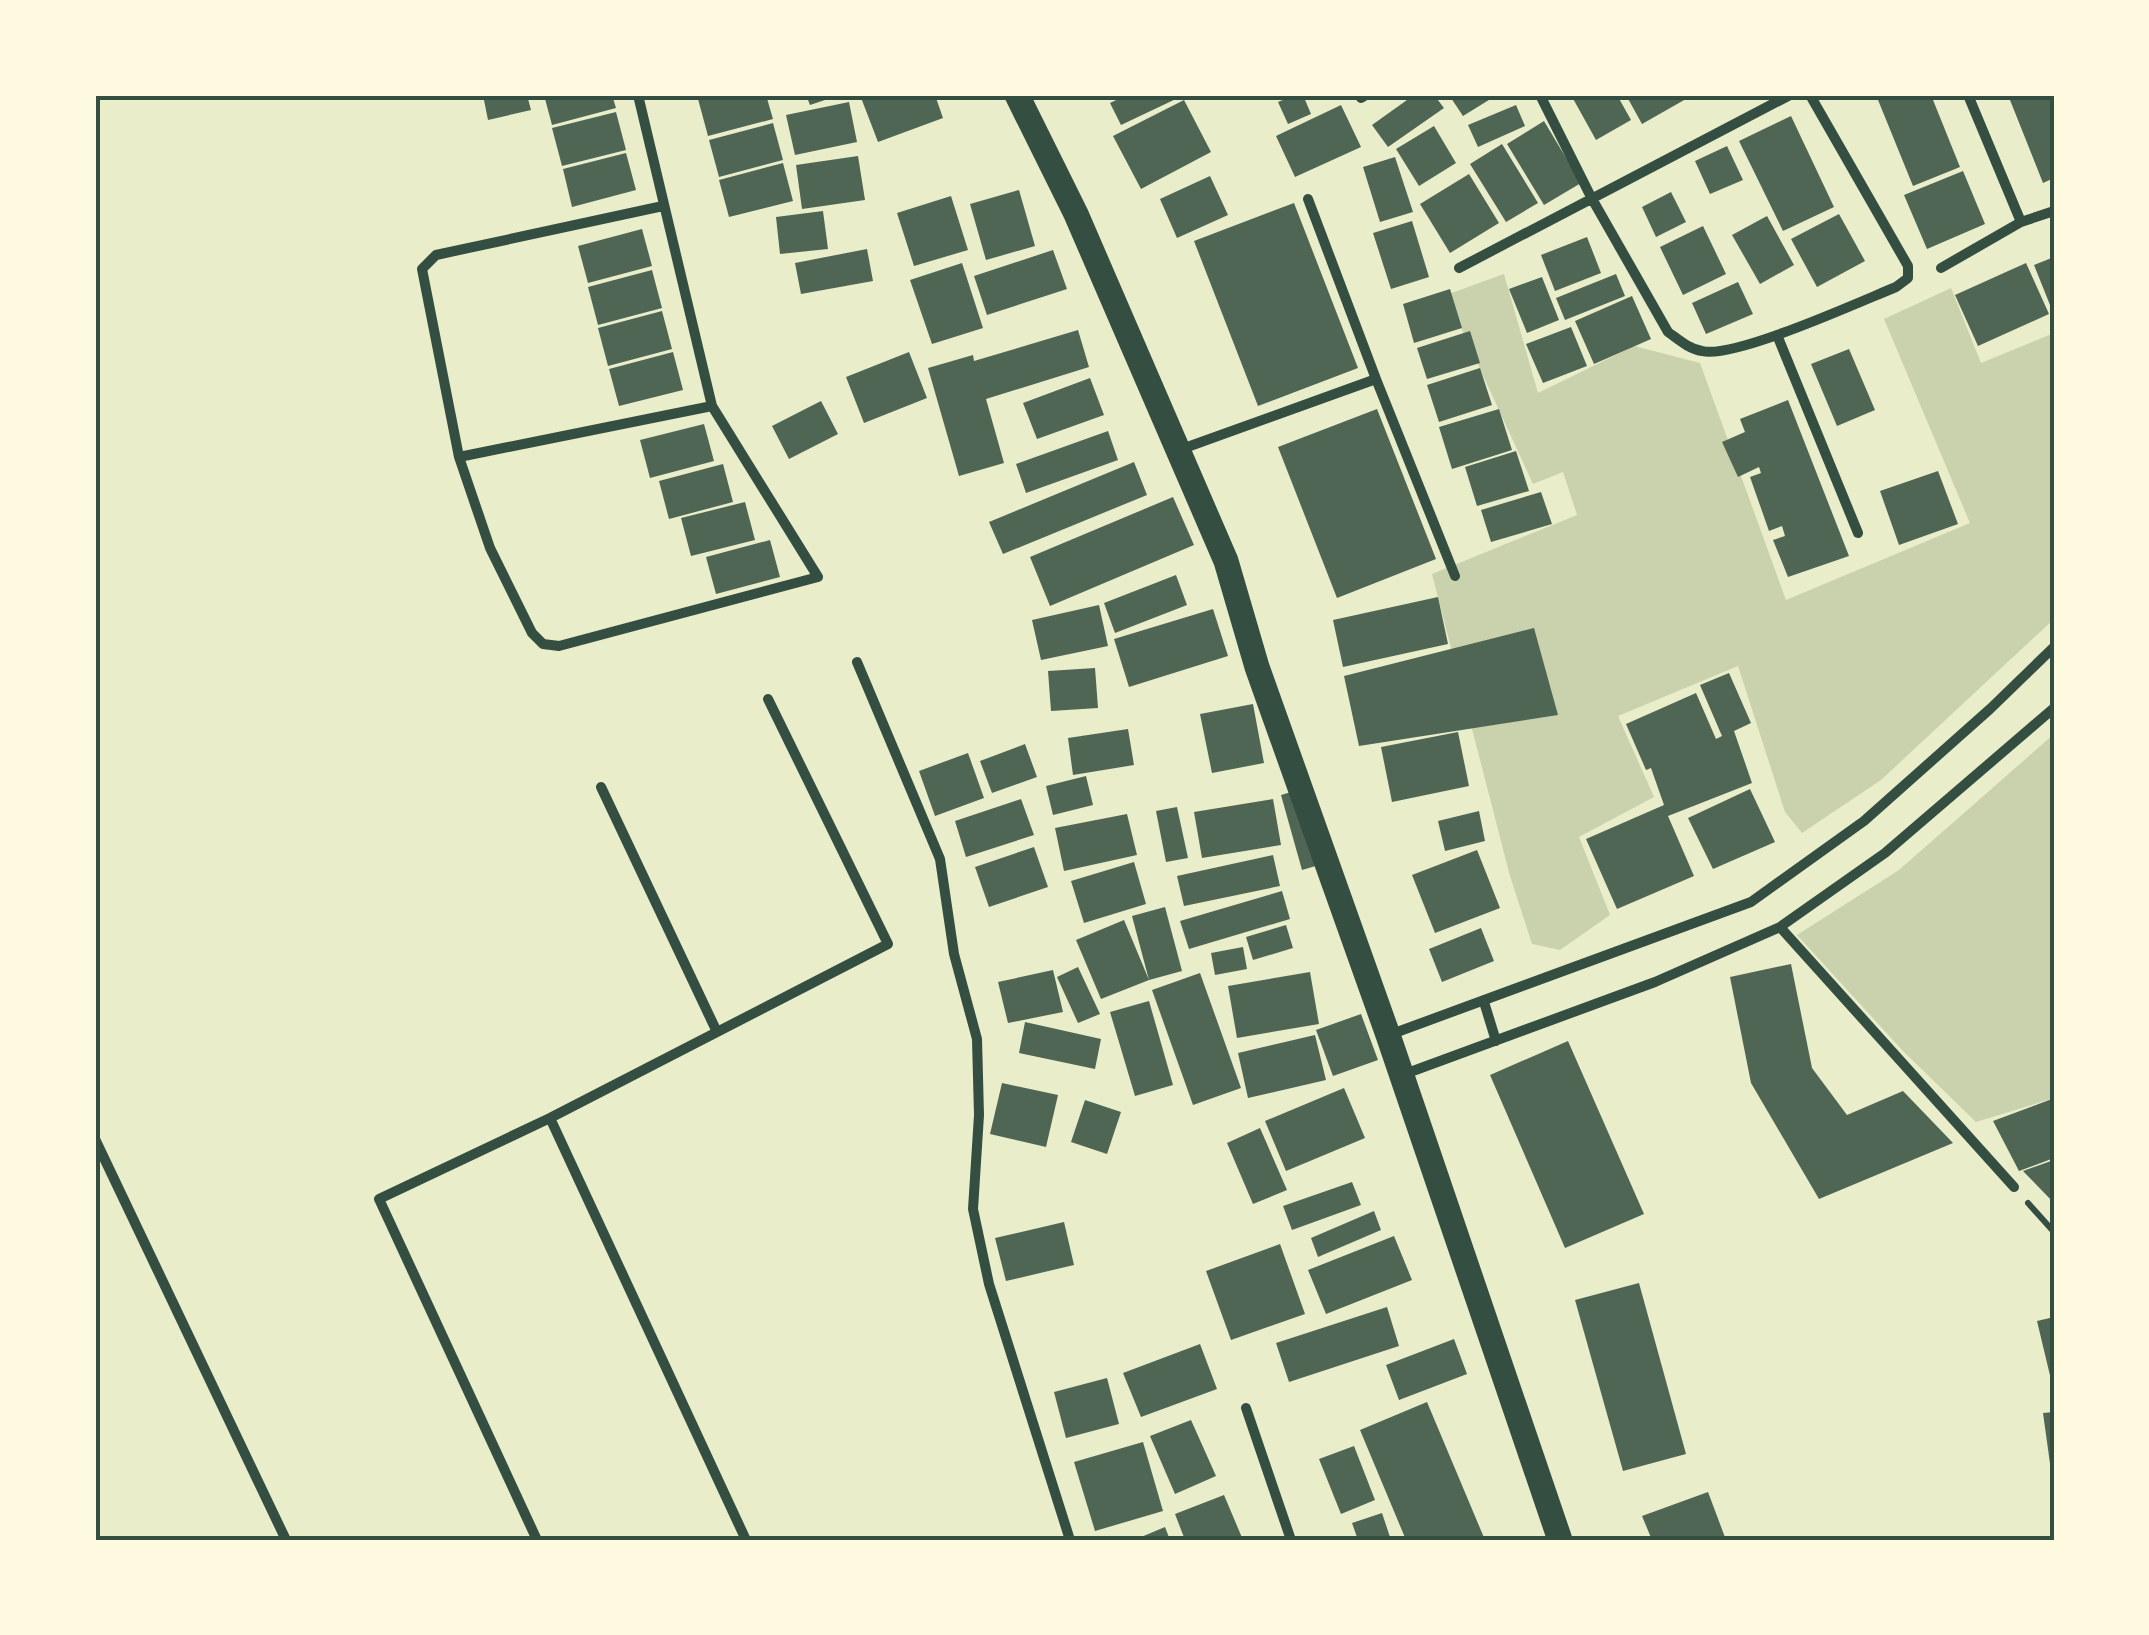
<svg xmlns="http://www.w3.org/2000/svg" width="2149" height="1635" viewBox="0 0 2149 1635" font-family="'Source Sans 3',sans-serif">
	<style>
		.green { fill: #cad2ad }
		.building { fill: #4f6655 }
		.lines { fill: none; stroke-linecap: round; stroke-linejoin: round }
		.path { stroke: #344e41; stroke-width: 6 }
		.minor { stroke: #344e41; stroke-width: 10 }
		.primary { stroke: #344e41; stroke-width: 25 }
		.neatline { fill: none; stroke: #344e41; stroke-width: 4 }
	</style>
	<rect width="100%" height="100%" fill="#e9edc9"/>
	<!-- green -->
	<path class="green" d="M1504,274L1538,393L1634,346L1700,363L1786,600L1970,523L1884,319L1951,288L1981,363L2054,333V619L1881,780L1802,833L1785,812L1738,666L1618,716L1654,797L1579,837L1610,915L1560,950L1532,944L1510,876L1432,574L1577,515L1563,472L1533,484L1446,295Z
		M2054,734V1102L2051,1099L1976,1122L1903,1051L1797,935L1899,870Z"/>
	<!-- building -->
	<path class="building" d="M483,95H527L531,110L488,120Z
		M544,95H612L616,108L552,125Z
		M712,95H766L773,119L708,136L698,99Z
		M806,95H837V96L810,105Z
		M860,95H935L943,118L878,142Z
		M1127,95H1176L1178,98L1121,125L1110,103Z
		M1295,95H1303L1311,114L1288,124L1278,102Z
		M1414,95H1434L1444,108L1388,147L1372,125Z
		M1449,95H1497L1463,116Z
		M1571,95H1617L1631,120L1596,140Z
		M1626,95H1693L1642,124Z
		M1876,95H1931L1960,167L1913,186Z
		M2008,95H2054V178L2043,183Z
		M1184,100L1211,152L1141,189L1113,136Z
		M849,102L857,142L795,155L786,115Z
		M1341,105L1361,147L1295,177L1276,136Z
		M1516,105L1525,126L1478,147L1468,125Z
		M616,112L626,150L562,166L552,128Z
		M1791,116L1834,207L1783,231L1739,141Z
		M1544,121L1581,183L1544,205L1507,144Z
		M773,123L783,160L719,177L709,140Z
		M1434,126L1456,163L1419,186L1396,149Z
		M1502,144L1538,203L1506,222L1470,164Z
		M1727,146L1743,180L1710,194L1695,161Z
		M626,153L636,190L572,207L563,169Z
		M858,156L865,200L802,209L796,165Z
		M1395,157L1413,212L1380,222L1363,167Z
		M783,163L793,201L729,217L719,180Z
		M1963,171L1985,224L1927,249L1904,195Z
		M1469,174L1499,223L1450,253L1420,204Z
		M1210,176L1228,215L1177,238L1160,199Z
		M1019,190L1035,246L986,260L970,204Z
		M1671,192L1686,222L1656,237L1642,207Z
		M951,196L968,250L914,266L897,213Z
		M1294,203L1358,368L1258,406L1194,241Z
		M823,211L828,249L780,254L776,217Z
		M1839,214L1865,261L1817,287L1791,239Z
		M1767,216L1794,265L1760,284L1732,235Z
		M1412,221L1429,277L1391,289L1373,233Z
		M1703,226L1726,274L1683,295L1660,247Z
		M642,229L652,266L588,283L578,246Z
		M1587,237L1601,273L1555,291L1541,255Z
		M867,249L873,281L801,294L795,263Z
		M1053,250L1067,289L987,315L974,276Z
		M2054,257V315L2034,265Z
		M962,263L983,328L932,344L910,280Z
		M2026,263L2049,314L1978,346L1955,295Z
		M652,270L662,308L598,325L588,287Z
		M1616,274L1625,296L1565,320L1556,298Z
		M1542,277L1559,320L1527,333L1509,289Z
		M1738,282L1753,314L1706,334L1692,303Z
		M1450,289L1462,328L1414,343L1403,304Z
		M1632,296L1651,339L1594,364L1575,321Z
		M662,311L672,349L608,366L598,328Z
		M1571,327L1587,366L1543,383L1526,344Z
		M1078,330L1089,367L986,399L1004,463L959,476L928,368L973,355L974,361Z
		M1470,331L1480,363L1427,379L1417,348Z
		M1849,349L1875,410L1837,426L1811,364Z
		M673,352L683,390L619,406L609,369Z
		M909,352L927,398L864,423L846,377Z
		M1480,368L1492,405L1439,422L1427,385Z
		M1090,378L1104,415L1037,439L1023,403Z
		M1788,400L1849,556L1788,577L1773,540L1785,536L1782,526L1769,531L1750,477L1761,473L1759,467L1738,477L1722,442L1745,432L1740,419Z
		M821,401L838,434L789,459L772,426Z
		M1377,409L1436,559L1337,598L1278,447Z
		M1499,409L1512,450L1452,469L1439,427Z
		M704,424L714,461L650,478L640,440Z
		M1108,431L1118,460L1026,493L1016,464Z
		M1516,451L1529,491L1477,506L1465,467Z
		M1134,462L1147,495L1003,554L989,522Z
		M723,464L733,502L669,519L659,481Z
		M1938,471L1958,524L1899,545L1880,491Z
		M1541,492L1552,524L1491,542L1481,510Z
		M1173,497L1194,545L1050,606L1030,557Z
		M745,502L755,540L691,556L681,518Z
		M770,540L780,577L716,594L706,557Z
		M1176,575L1187,605L1115,633L1104,603Z
		M1438,597L1448,644L1343,667L1333,620Z
		M1099,605L1108,646L1041,660L1032,620Z
		M1213,609L1228,656L1129,687L1114,639Z
		M1534,628L1558,715L1359,746L1344,676Z
		M1095,668L1098,708L1051,711L1048,671Z
		M1729,673L1751,723L1734,731L1752,783L1668,816L1694,876L1617,909L1586,839L1664,805L1651,768L1646,770L1626,724L1696,693L1716,739L1722,736L1700,685Z
		M1253,704L1264,763L1212,773L1200,714Z
		M1128,729L1134,765L1073,775L1068,738Z
		M1458,732L1469,786L1392,802L1381,747Z
		M1025,744L1037,777L992,793L980,761Z
		M968,753L984,798L935,816L919,771Z
		M1086,776L1093,805L1053,815L1046,786Z
		M1750,789L1775,842L1713,869L1688,818Z
		M1298,790L1319,865L1302,870L1281,795Z
		M1021,799L1034,835L966,857L955,821Z
		M1273,799L1281,845L1202,858L1194,812Z
		M1177,807L1188,858L1166,862L1156,811Z
		M1479,811L1485,841L1445,851L1438,821Z
		M1127,814L1137,855L1064,871L1055,828Z
		M1034,847L1048,887L989,907L975,867Z
		M1477,850L1500,908L1435,933L1412,875Z
		M1273,855L1280,886L1184,906L1177,876Z
		M1134,862L1146,904L1084,923L1071,881Z
		M1282,891L1290,919L1189,949L1180,921Z
		M1165,907L1182,971L1149,980L1101,999L1076,940L1124,920L1149,980L1132,916Z
		M1286,925L1293,948L1253,960L1246,937Z
		M1481,928L1494,961L1442,982L1429,949Z
		M1243,947L1247,969L1215,975L1211,953Z
		M1791,964L1812,1068L1847,1115L1903,1091L1953,1143L1819,1199L1751,1083L1730,977Z
		M1078,967L1100,1014L1078,1023L1057,977Z
		M1053,970L1063,1012L1008,1023L998,982Z
		M1310,972L1319,1024L1237,1038L1228,986Z
		M1200,973L1241,1088L1193,1105L1152,990Z
		M1149,1001L1173,1085L1135,1096L1110,1012Z
		M1361,1014L1378,1060L1333,1076L1316,1030Z
		M1025,1022L1101,1039L1095,1069L1019,1053Z
		M1315,1035L1326,1080L1248,1098L1238,1053Z
		M1568,1041L1644,1214L1565,1248L1490,1075Z
		M1002,1083L1058,1095L1046,1147L990,1134Z
		M1344,1088L1365,1138L1286,1171L1265,1121Z
		M2052,1099L2054,1158L2019,1171L1993,1121Z
		M1085,1100L1121,1112L1107,1154L1071,1142Z
		M1260,1128L1287,1190L1253,1204L1227,1143Z
		M2054,1160V1203L2023,1171Z
		M1352,1182L1361,1205L1292,1230L1283,1206Z
		M1374,1211L1381,1230L1318,1257L1311,1238Z
		M1064,1222L1074,1265L1006,1281L995,1238Z
		M1394,1236L1412,1280L1326,1314L1308,1270Z
		M1280,1244L1305,1314L1231,1340L1206,1271Z
		M1639,1283L1686,1454L1623,1471L1575,1300Z
		M1387,1307L1399,1346L1289,1382L1276,1343Z
		M2054,1317V1388H2053L2037,1321Z
		M1454,1339L1467,1374L1399,1400L1386,1365Z
		M1200,1344L1217,1389L1141,1417L1123,1373Z
		M1107,1378L1119,1424L1066,1438L1054,1392Z
		M1427,1402L1485,1540H1406L1360,1430Z
		M2054,1412V1478H2052L2043,1413Z
		M1191,1420L1216,1476L1175,1494L1150,1436Z
		M1143,1442L1163,1511L1095,1531L1074,1462Z
		M1354,1446L1375,1500L1341,1514L1319,1459Z
		M1708,1492L1726,1540H1652L1642,1516Z
		M1224,1495L1243,1540H1185L1175,1514Z
		M1382,1513L1391,1540H1358L1352,1523Z
		M1165,1527L1170,1540H1134Z"/>
	<g class="lines">
		<!-- path -->
		<path class="path" d="M2028,1203L2054,1232"/>
		<!-- minor -->
		<path class="minor" d="M638,95L712,406L818,577L559,646L543,644L532,633L490,548L459,457L422,269L436,255L663,206
			M1540,95L1591,197L1668,332C1679,340 1689,349 1702,351C1734,359 1859,302 1896,287L1908,278V266L1810,95
			M1968,95L2021,222L2054,211
			M1361,98L1366,95
			M1308,199L1376,379
			M1459,268L1790,95
			M1941,268L2021,222
			M1777,335L1858,533
			M1179,450L1376,379L1455,576
			M459,457L712,406
			M857,662L940,859L954,954L977,1039L979,1115L973,1209L989,1284L1070,1540
			M601,787L717,1032
			M1780,927L2014,1187
			M1484,1002L1496,1041
			M1389,1035L1751,902L1864,821L1990,709L2054,647
			M1402,1075L1655,982L1780,927L1885,853L2054,708
			M550,1118L746,1540
			M95,1139L286,1540
			M1246,1408L1291,1540
			M537,1540L379,1199L550,1118L888,944L768,699"/>
		<!-- primary -->
		<path class="primary" d="M1017,95L1076,214L1226,561L1257,667L1388,1035L1560,1540"/>
	</g>
	<!-- border -->
	<rect width="2149" height="1635" fill="none" stroke="#fefae0" stroke-width="195"/>
	<rect x="98" y="98" width="1954" height="1440" class="neatline"/>
</svg>
